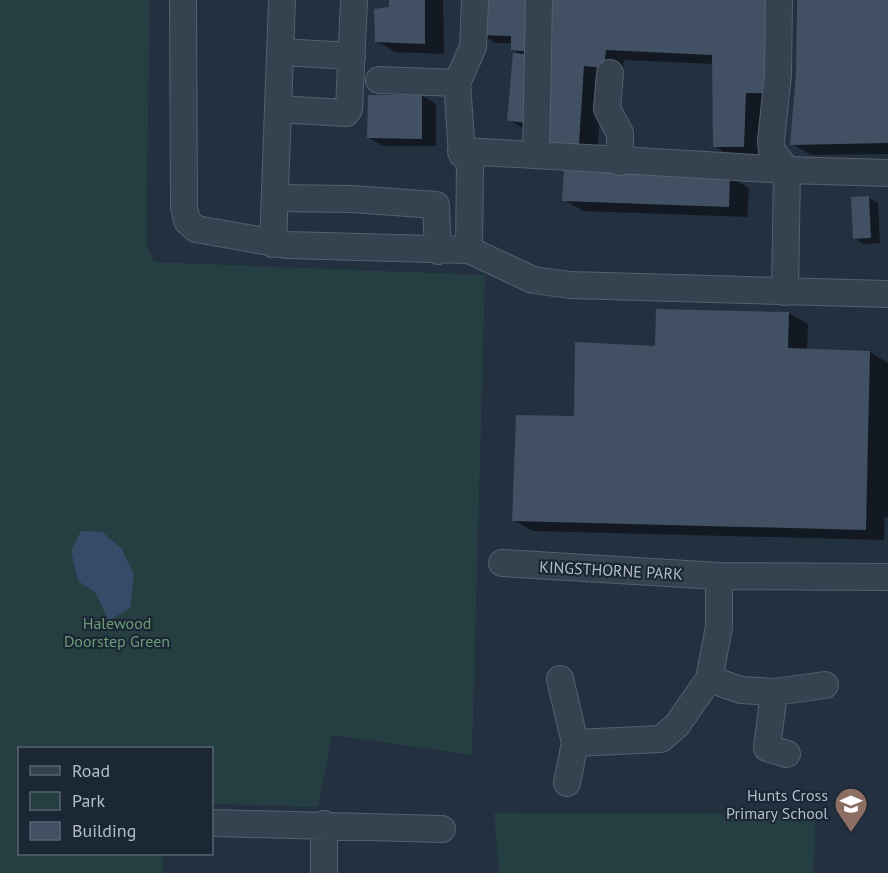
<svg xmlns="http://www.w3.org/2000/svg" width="888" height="873" viewBox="0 0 888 873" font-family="'PT Sans',sans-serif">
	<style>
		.green { fill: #253e41 }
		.water { fill: #354b68 }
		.shadow { fill: #0007 }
		.building { fill: #415062 }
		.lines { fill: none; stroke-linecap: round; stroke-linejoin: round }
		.minor-casing { stroke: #55606e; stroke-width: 28 }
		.minor { stroke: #374250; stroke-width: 26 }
		.labels { text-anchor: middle; stroke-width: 4.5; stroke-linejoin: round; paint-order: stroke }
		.street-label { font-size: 16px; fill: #b3bdcb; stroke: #1c2735 }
		.park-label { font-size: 16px; fill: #699d74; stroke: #1c2735 }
		.poi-label { font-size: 16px; fill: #b3bdcb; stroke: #1c2735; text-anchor: end }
	</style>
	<rect width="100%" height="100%" fill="#233040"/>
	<!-- green -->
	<path class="green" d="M0,0H150L146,242L154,262L485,275L472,755L332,735L318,807L212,804V748H20V854H162L163,873H0Z
		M494,813L815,814L814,873H499Z"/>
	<!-- water -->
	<path class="water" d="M81,531L102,532L122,549L134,575L130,608L109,621L95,592L78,581L71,551Z"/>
	<!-- shadow -->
	<path class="shadow" d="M390,0H443L444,54L395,52L376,41L390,8Z
		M786,0L762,157H733L714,146V64L624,60L622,78L603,76L597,154H566L543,130L523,128L509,120L522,55L512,49L513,43H496L481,34Z
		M798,0H888V154L811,155L792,144L797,73Z
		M422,96L436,104V146H383L369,138Z
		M730,177L749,188L747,217L583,211L564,200Z
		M869,198L878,203L880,243L864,244L854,238L852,199Z
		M789,313L808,324L807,350L870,352L888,363V518L885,516L884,540L533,531L514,520L657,348Z"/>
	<!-- building -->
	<path class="building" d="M389,0H425V44L375,42L374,9L389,7Z
		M481,0H535L531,52L511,50V36L480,35Z
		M543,0H768L765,93H746L744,147H713L712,55L606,50L604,68L584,66L579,144H545Z
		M797,0H888V143L790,145L796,73Z
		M513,53L534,55L529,123L507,121Z
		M368,95H422V139L367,138Z
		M564,169L730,176L729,207L562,201Z
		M869,196L871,238L853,239L851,197Z
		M656,309L789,312L788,348L870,351L866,530L512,521L516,415L574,416L575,342L655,346Z"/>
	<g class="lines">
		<defs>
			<path id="minor" d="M183,0L184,207L187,221L196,229L287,245L469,250L533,280L570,285L888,294
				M779,0L778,74L771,141L772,151L787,170L785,292
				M280,52L352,56
				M610,73L607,109L620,133V162
				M379,80L457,83
				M278,109L346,113L349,109L354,0
				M461,151L536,155L539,0
				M536,155L787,170L888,173
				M276,198L352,199L436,205L438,251
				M273,244L282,0
				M469,250L470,162L462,154L457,83L473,47L475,0
				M502,563L719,576L888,577
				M560,679L575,743L661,739L677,725L709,679L719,627V576
				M709,679L741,690L774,692L825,685
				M774,692L767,748L787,754
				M567,783L575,743
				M212,823L442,829
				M324,873V824"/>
		</defs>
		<!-- minor casing -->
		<use href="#minor" class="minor-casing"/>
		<!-- minor -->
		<use href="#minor" class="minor"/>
	</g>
	<!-- icons -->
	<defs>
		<symbol id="school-pin" viewBox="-11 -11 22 30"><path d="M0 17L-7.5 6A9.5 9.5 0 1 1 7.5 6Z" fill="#8d6e63" stroke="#1c2735"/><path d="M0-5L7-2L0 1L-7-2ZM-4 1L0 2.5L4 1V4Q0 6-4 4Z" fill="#fff"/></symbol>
	</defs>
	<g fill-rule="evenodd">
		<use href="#school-pin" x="832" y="785" width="38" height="52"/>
	</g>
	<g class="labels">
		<!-- street labels -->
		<g class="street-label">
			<text transform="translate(611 570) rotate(3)" y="6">KINGSTHORNE PARK</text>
		</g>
		<!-- park labels -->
		<g class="park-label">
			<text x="117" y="629">Halewood<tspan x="117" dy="18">Doorstep Green</tspan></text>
		</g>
		<!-- poi labels -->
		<g class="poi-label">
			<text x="828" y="801">Hunts Cross<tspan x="828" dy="18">Primary School</tspan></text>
		</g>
	</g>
	<!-- legend -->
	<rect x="18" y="747" width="195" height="108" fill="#1c2735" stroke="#586371" stroke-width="1.5"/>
	<rect x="30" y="766" width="30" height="9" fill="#374250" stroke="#586371" stroke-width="1.5"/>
	<text x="72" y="777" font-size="18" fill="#b3bdcb">Road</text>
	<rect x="30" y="792" width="30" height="18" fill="#253e41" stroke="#586371" stroke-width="1.5"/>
	<text x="72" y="807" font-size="18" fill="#b3bdcb">Park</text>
	<rect x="30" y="822" width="30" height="18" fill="#415062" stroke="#586371" stroke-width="1.5"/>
	<text x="72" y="837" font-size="18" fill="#b3bdcb">Building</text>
</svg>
